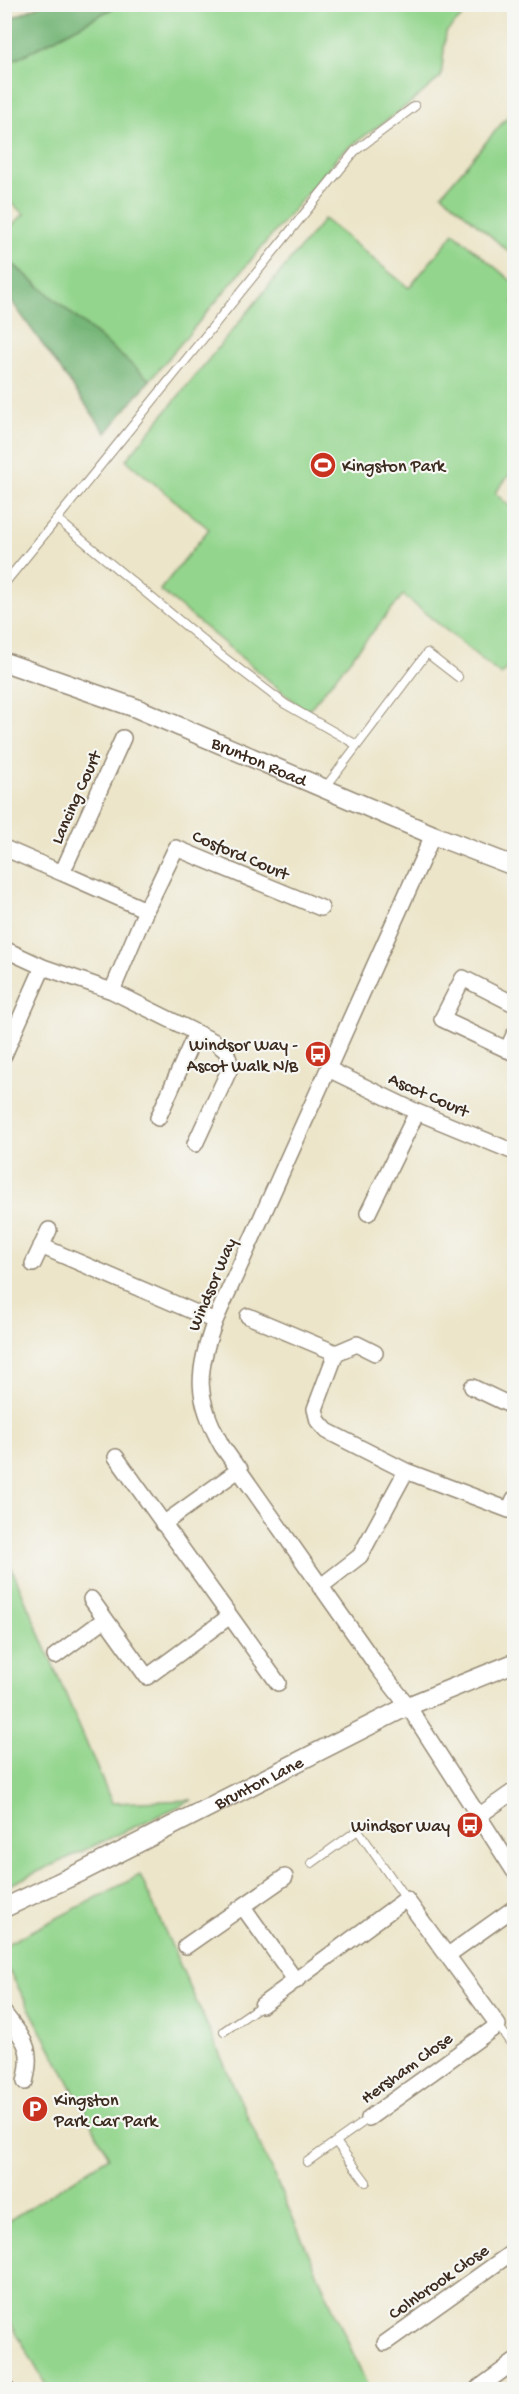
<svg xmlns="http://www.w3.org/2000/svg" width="519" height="2394" viewBox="0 0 519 2394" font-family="'Gochi Hand',sans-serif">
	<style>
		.green { fill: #93d58d; stroke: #678056; stroke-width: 1.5 }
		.forest { fill: #76b678; stroke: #58704b; stroke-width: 1.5 }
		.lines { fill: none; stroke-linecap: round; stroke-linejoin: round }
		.service-casing { stroke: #948874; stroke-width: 10 }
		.minor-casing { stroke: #948874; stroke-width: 18 }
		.tertiary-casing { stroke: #948874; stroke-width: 21 }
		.service { stroke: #fff; stroke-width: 8 }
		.minor { stroke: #fff; stroke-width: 15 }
		.tertiary { stroke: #fff; stroke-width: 18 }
		.tram { stroke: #3b2a1e; stroke-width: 1.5 }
		.labels { text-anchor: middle; stroke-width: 4.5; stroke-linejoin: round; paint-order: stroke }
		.poi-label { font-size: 18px; fill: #3b2a1e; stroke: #f6f6f2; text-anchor: start }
		.street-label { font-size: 18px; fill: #3b2a1e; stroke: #f6f6f2 }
	</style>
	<rect width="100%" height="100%" fill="#f6f6f2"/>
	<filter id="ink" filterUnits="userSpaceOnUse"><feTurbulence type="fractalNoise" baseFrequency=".0167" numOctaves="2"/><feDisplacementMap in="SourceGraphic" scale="12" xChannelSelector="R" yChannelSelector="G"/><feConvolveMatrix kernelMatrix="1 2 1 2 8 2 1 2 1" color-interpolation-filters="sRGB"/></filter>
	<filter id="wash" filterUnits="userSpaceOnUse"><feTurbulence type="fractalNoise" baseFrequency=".008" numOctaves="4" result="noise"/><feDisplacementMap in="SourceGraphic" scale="24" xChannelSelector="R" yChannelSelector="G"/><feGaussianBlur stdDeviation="1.35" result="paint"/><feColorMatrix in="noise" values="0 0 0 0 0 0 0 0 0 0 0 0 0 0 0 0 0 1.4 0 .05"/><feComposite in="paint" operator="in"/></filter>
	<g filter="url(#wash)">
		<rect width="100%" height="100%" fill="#ece5c9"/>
		<!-- green -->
		<path class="green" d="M119,5L463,6L462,17L446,32L441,77L409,104L341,153L150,380L5,257L4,233L24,214L5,198V65Z
			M514,109V256L442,194Z
			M324,219L409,288L454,233L514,283V469L495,493L514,510V658L501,675L403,595L307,712L160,590L209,529L126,460Z
			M4,1550L112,1803L192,1800L5,1887Z
			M140,1875L369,2389H48L5,2312V2223L109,2157L5,1963V1945Z"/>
		<!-- forest -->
		<path class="forest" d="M41,5V4L119,5L5,65V21Z
			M4,257L150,380L106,433L5,292Z"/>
	</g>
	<g filter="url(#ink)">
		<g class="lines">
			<defs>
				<path id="service" d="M57,519L355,151L415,106
					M4,584L57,519L222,656L285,704L357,745
					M325,788L427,653L458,677
					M312,1863L358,1830L406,1899
					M498,2025L514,2048
					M224,2031L262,2005
					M336,2142L366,2182
					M307,2162L369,2118"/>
				<path id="minor" d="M123,738L62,873L146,910
					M433,835L215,1321C196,1372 195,1398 222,1446L379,1669L408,1706L514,1871
					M4,848L62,873
					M4,949L43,967L112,991L215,1042L226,1051L231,1066L195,1144
					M112,991L146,910L176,848L321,908
					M514,1004L463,978L442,1019L514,1053
					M507,1050L514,1035
					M4,1055L43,967
					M328,1069L417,1112L514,1152
					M158,1118L196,1033
					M368,1213L417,1112
					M41,1246L215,1321
					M33,1264L49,1230
					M248,1316L336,1353
					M375,1353L357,1344L336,1353L315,1409L318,1421L327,1431L406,1471L509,1510L514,1499
					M472,1387L514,1407
					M163,1524L240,1469
					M320,1587L360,1556L406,1471
					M91,1599L147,1677L230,1616L116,1457
					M230,1616L278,1683
					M55,1656L105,1619
					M480,1815L514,1791
					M243,1907L296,1981
					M186,1946L285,1877
					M448,1955L514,1908
					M262,2005L406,1899L498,2025L369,2118
					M4,2013C24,2040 34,2047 25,2082
					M385,2343L514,2251
					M476,2390L514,2362"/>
				<g id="tertiary">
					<path id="s1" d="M4,662L136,708L433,835L514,866"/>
					<path id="s2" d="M4,1908L81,1872L408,1706L514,1663"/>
				</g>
			</defs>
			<!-- service casing -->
			<use href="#service" class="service-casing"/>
			<!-- minor casing -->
			<use href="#minor" class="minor-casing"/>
			<!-- tertiary casing -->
			<use href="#tertiary" class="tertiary-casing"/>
			<!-- service -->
			<use href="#service" class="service"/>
			<!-- minor -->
			<use href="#minor" class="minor"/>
			<!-- tertiary -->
			<use href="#tertiary" class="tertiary"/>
			<!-- tram -->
			<path class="tram" d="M4,2368L16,2390"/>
		</g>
	</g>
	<!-- icons -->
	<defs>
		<symbol id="stadium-disc" viewBox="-11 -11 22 22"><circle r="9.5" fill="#c8321e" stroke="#f6f6f2"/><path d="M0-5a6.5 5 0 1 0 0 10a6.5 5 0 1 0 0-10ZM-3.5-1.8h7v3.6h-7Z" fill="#fff"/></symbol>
		<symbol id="bus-disc" viewBox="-11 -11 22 22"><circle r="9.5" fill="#c8321e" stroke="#f6f6f2"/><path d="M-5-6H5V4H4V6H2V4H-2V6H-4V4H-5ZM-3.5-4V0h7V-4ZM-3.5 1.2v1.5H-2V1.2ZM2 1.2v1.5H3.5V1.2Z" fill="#fff"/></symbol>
		<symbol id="parking-disc" viewBox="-11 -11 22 22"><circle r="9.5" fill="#c8321e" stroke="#f6f6f2"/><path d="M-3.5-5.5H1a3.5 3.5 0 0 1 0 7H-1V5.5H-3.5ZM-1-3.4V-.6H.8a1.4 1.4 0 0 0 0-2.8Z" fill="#fff"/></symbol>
	</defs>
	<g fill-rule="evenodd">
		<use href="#stadium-disc" x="308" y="450" width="30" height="30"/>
		<use href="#bus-disc" x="303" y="1039" width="30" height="30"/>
		<use href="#bus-disc" x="455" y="1810" width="30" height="30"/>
		<use href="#parking-disc" x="20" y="2094" width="30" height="30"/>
	</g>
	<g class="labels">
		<!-- poi labels -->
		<g class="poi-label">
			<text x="342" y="471">Kingston Park</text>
			<text x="298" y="1050" text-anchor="end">Windsor Way -<tspan x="298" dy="21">Ascot Walk N/B</tspan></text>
			<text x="450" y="1831" text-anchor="end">Windsor Way</text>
			<text x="54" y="2105">Kingston<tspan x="54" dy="21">Park Car Park</tspan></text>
		</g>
		<!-- street labels -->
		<g class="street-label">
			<text dy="6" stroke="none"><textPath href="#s1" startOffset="274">Brunton Road</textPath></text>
			<text transform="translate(75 797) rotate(-66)" y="6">Lancing Court</text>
			<text transform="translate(241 854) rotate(23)" y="6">Cosford Court</text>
			<text transform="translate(429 1094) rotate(24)" y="6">Ascot Court</text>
			<text transform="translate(211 1284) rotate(-67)" y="6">Windsor Way</text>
			<text dy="6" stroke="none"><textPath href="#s2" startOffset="284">Brunton Lane</textPath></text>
			<text transform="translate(406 2067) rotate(-36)" y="6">Hersham Close</text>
			<text transform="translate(438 2281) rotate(-35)" y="6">Colnbrook Close</text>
		</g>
	</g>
	<!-- margin -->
	<rect width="519" height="2394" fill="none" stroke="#f6f6f2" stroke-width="24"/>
</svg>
